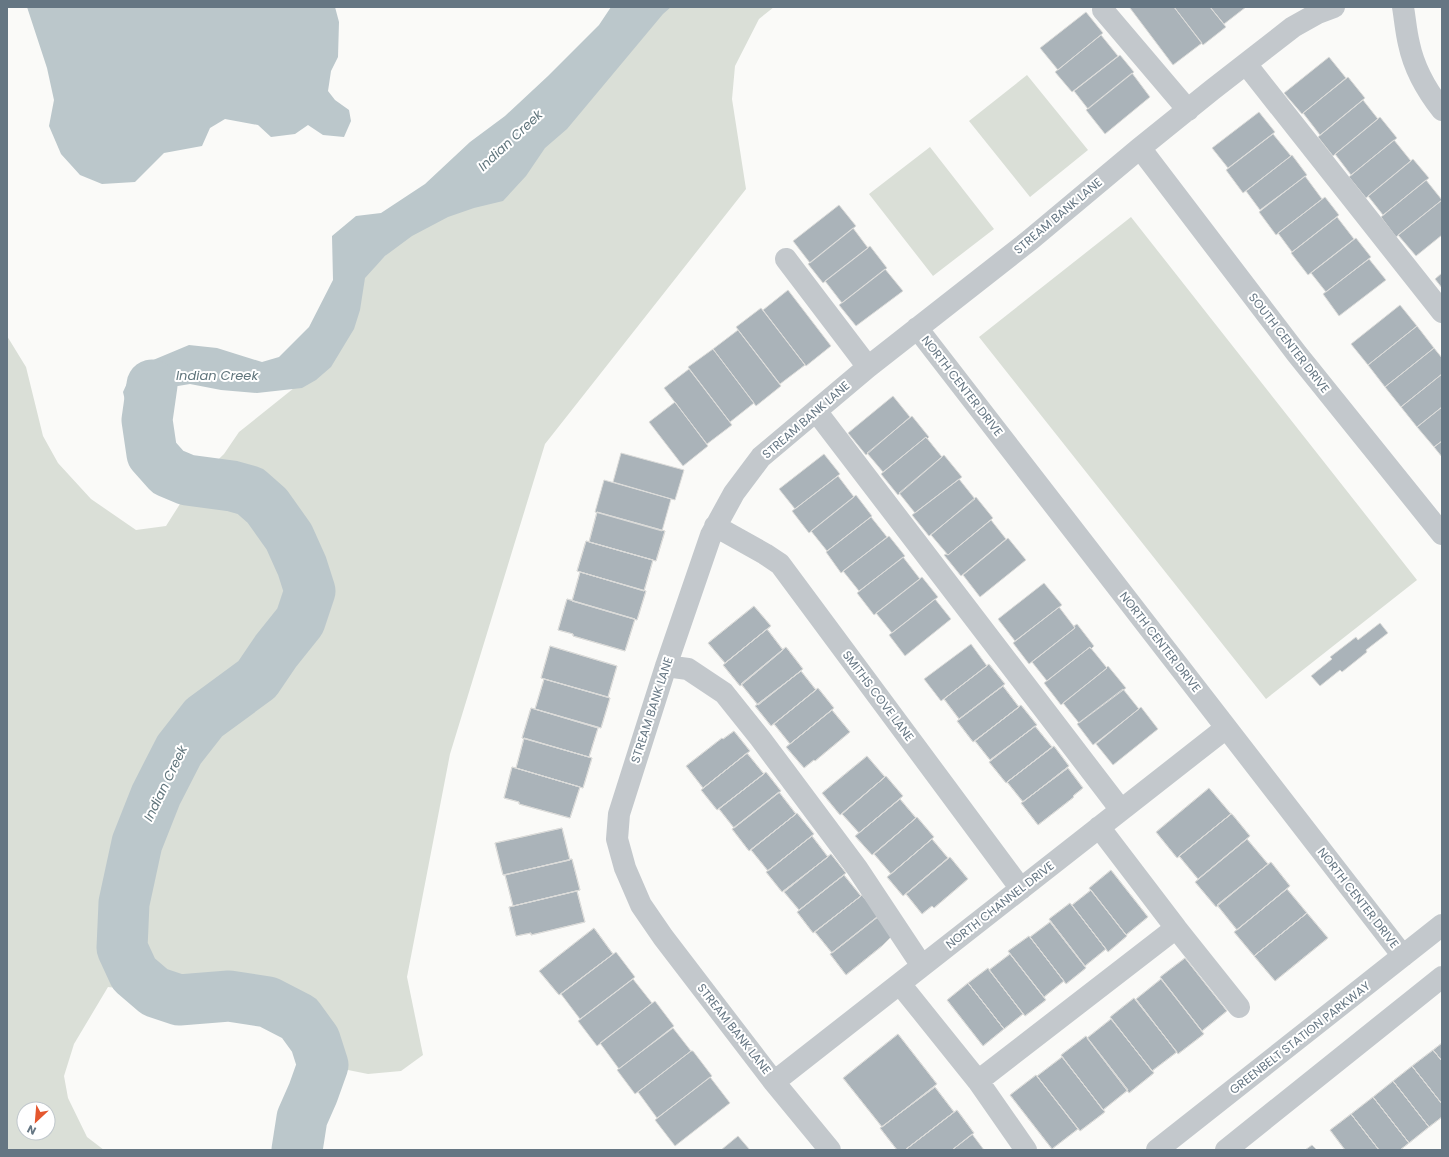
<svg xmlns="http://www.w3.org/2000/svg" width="1449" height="1157" viewBox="0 0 1449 1157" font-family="Poppins,sans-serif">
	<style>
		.green { fill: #dadfd7; fill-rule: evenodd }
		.water { fill: #bbc7cb }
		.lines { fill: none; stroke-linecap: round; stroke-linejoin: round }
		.river { stroke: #bbc7cb; stroke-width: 51 }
		.building { fill: #aab3b9; stroke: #dcdcda }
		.minor { stroke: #c3c8cc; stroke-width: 22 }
		.labels { text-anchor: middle; stroke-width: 4; stroke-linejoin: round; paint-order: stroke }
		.street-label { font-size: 12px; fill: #657683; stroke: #fff }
		.water-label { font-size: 13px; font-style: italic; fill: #60757c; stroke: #fff }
	</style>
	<rect width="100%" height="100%" fill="#fafaf8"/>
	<!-- green -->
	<path class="green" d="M639,7H774L759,19L735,66L732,99L746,189L545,444L450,754L407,977L423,1055L401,1071L368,1074L323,1065L315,1040L299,1018L268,1002L229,996L179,1000L155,992L108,987L74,1044L64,1076L68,1098L87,1137L104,1150H7V336L26,367L43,436L58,463L91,499L136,530L166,526L192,485L224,454L239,432L294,388L344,296ZM24,1109H48V1133H24Z
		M1027,75L1088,150L1030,197L969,121Z
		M930,147L994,229L933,276L869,194Z
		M1131,217L1417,580L1266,699L979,337Z"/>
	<!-- water -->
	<path class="water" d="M27,7H335L339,22L338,57L331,71L328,91L335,100L349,110L351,121L344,137L323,135L308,125L295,134L271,137L258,125L225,119L210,128L202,146L164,153L135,182L102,184L80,175L61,154L49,126L54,100L47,68Z
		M611,7H671L663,14L567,129L545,148L526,176L503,201L474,208L448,217L412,236L385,256L365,278L360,310L354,329L331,367L316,380L302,388L257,393L221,390L190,384L166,388L162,400L166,418L170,446L139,459L123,392L134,368L189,345L217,348L262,362L279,357L309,327L333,280L332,236L356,216L381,213L425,184L470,142L505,116L548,76L599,25Z"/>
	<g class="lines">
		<!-- river -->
		<path class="river" d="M152,385L147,420L152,454L168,472L187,480L232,486L250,491L267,506L289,537L302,566L310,591L300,621L276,651L257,679L204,718L179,750L156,795L137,843L124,903L122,948L134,974L155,992L179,1000L229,996L268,1002L299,1018L315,1040L323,1065L313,1093L302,1118L297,1150"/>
	</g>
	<!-- building -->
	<path class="building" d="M1131,7H1174L1202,43L1173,65L1130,8Z
		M1174,7H1210L1226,27L1203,45Z
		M1210,7H1246L1224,24Z
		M1086,12L1103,33L1058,70L1040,48Z
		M1101,35L1118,56L1072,92L1055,72Z
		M1120,55L1134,72L1088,109L1074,91Z
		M1329,57L1346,78L1302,114L1284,93Z
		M1132,73L1150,97L1105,134L1086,110Z
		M1348,77L1365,98L1320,135L1303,113Z
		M1363,100L1378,119L1333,156L1318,137Z
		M1259,112L1275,132L1228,168L1212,148Z
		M1380,117L1397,138L1351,175L1335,154Z
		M1273,134L1291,156L1243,193L1226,170Z
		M1394,140L1411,161L1366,198L1349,177Z
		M1292,155L1307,175L1260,210L1246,191Z
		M1413,159L1429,178L1383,215L1368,196Z
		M1305,176L1322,199L1276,235L1259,212Z
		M1426,180L1442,200L1396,237L1381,217Z
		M1325,197L1339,215L1292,252L1278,233Z
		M1442,200V235L1416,256L1398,235Z
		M839,205L856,226L810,263L793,241Z
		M1337,217L1354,239L1308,275L1291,253Z
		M853,228L868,248L823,283L808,264Z
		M1356,238L1371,257L1326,292L1311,273Z
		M870,246L887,268L842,303L825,281Z
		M1369,259L1386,280L1339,316L1323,294Z
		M885,269L903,291L856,326L839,305Z
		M1442,273V288L1435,279Z
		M788,290L831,346L806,366L763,310Z
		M1400,305L1417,326L1368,365L1351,344Z
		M761,308L805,365L780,384L736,327Z
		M1417,326L1434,348L1385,387L1368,365Z
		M738,330L781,386L756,406L713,349Z
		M1434,348L1442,358V374L1401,407L1385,387Z
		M713,349L754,403L730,422L688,367Z
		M689,369L732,425L707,444L664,388Z
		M1442,374V407L1417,427L1401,407Z
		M893,396L910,417L866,455L848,433Z
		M675,402L708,446L683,466L649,422Z
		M1442,407V441L1434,447L1417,427Z
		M912,416L929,437L927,439L926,437L883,472L867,453Z
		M926,437L942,457L898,495L881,474Z
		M1442,441V457L1434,447Z
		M621,453L684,470L675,500L613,482Z
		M824,454L840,474L795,509L779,489Z
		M944,455L962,477L915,513L899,493Z
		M838,476L854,497L809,533L792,511Z
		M959,479L975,499L929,536L912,515Z
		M604,480L671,499L662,531L595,512Z
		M856,495L872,516L827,551L811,531Z
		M976,497L993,518L948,555L931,535Z
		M597,512L665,531L656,561L589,542Z
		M597,512L665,531L656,561L589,542Z
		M871,517L887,537L841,573L826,552Z
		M991,520L1006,539L961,576L944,555L946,554L948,555Z
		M889,536L905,556L859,591L843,571Z
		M1008,538L1026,560L980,597L963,575Z
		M586,541L653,560L644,591L577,571Z
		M586,541L653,560L644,591L577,571Z
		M903,557L920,579L874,615L857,593Z
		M580,572L646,591L637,620L572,601Z
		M580,572L646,591L637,620L572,601Z
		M922,577L938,597L892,633L876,613Z
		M1044,583L1062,605L1015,641L998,619Z
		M567,599L635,619L625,651L573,636V634L558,630Z
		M567,599L635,619L625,651L573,636V634L558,630Z
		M935,599L951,619L905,656L889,635Z
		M754,606L771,626L725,663L708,643Z
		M754,606L771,626L725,663L708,643Z
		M1059,607L1075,628L1029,664L1013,643Z
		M1380,623L1388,633L1366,650L1367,652L1342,672L1340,670L1320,686L1311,676L1332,659L1330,657L1356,637L1358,640Z
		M1077,624L1094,646L1091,649L1090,647L1047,681L1032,662L1075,628L1074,626Z
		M767,629L783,650L740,686L723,665Z
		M767,629L783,650L740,686L723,665Z
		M971,644L987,666L941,701L924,679Z
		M550,646L617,666L608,697L541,678Z
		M550,646L617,666L608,697L541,678Z
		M786,647L803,669L758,705L741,684Z
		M786,647L803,669L758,705L741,684Z
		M1090,647L1107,668L1061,705L1044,683Z
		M989,664L1005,684L959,719L944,699Z
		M989,664L1005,684L959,719L944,699Z
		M1108,666L1126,688L1079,723L1063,703L1107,668H1106Z
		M801,671L816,690L771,726L755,706Z
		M801,671L816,690L771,726L755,706Z
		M544,679L610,698L601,728L535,709Z
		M544,679L610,698L601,728L535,709Z
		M1003,686L1019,707L973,742L957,721Z
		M1003,686L1019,707L973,742L957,721Z
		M818,688L834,708L790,744L774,724Z
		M818,688L834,708L790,744L774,724Z
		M1123,689L1139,709L1093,745L1077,724Z
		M1021,705L1037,725L990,760L975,741Z
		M1021,705L1037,725L990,760L975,741Z
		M1141,707L1158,729L1113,765L1096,744Z
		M531,708L598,728L589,757L522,738Z
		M531,708L598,728L589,757L522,738Z
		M832,710L850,732L815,761L814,760L804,768L786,747Z
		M832,710L850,732L815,761L814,760L804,768L786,747Z
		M1035,726L1052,747L1006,783L989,762Z
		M1035,726L1052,747L1006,783L989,762Z
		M734,731L750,751L703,788L686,766L722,738L723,739Z
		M734,731L750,751L703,788L686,766L722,738L723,739Z
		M524,738L592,758L583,788L516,768Z
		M524,738L592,758L583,788L516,768Z
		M1054,746L1069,766L1023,802L1007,782Z
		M1054,746L1069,766L1023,802L1007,782Z
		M747,753L764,774L717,810L701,790Z
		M747,753L764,774L717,810L701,790Z
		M867,756L885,777L840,815L822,793Z
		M867,756L885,777L840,815L822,793Z
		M512,767L580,787L570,818L519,804V802L504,798Z
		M512,767L580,787L570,818L519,804V802L504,798Z
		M1068,768L1083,788L1073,796L1074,797L1038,825L1021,803Z
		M1068,768L1083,788L1073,796L1074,797L1038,825L1021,803Z
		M766,772L781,791L734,828L719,809Z
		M766,772L781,791L734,828L719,809Z
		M886,776L903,796L859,833L842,814Z
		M886,776L903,796L859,833L842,814Z
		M1209,788L1231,814L1177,858L1156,832Z
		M1209,788L1231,814L1177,858L1156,832Z
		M779,792L796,814L749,851L732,829Z
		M779,792L796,814L749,851L732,829Z
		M900,799L916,818L872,855L855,836Z
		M900,799L916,818L872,855L855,836Z
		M797,813L814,834L768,871L751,850Z
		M797,813L814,834L768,871L751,850Z
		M1231,814H1232L1250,836L1198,879L1179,856Z
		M1231,814H1232L1250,836L1198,879L1179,856Z
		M917,817L934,837L891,874L874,854Z
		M917,817L934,837L891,874L874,854Z
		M562,828L570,860L503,875L495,843Z
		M562,828L570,860L503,875L495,843Z
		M812,836L828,857L782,892L766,872Z
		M812,836L828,857L782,892L766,872Z
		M932,839L948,858L903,896L887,877Z
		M932,839L948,858L903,896L887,877Z
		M1247,839L1268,864L1216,907L1195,882Z
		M1247,839L1268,864L1216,907L1195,882Z
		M831,854L846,873L799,910L784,892Z
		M831,854L846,873L799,910L784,892Z
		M950,857L968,879L934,908L932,906L922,914L906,894Z
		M950,857L968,879L934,908L932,906L922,914L906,894Z
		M572,859L580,890L513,906L505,875Z
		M572,859L580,890L513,906L505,875Z
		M1271,862L1290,886L1237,930L1217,905Z
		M1271,862L1290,886L1237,930L1217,905Z
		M1111,870L1148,917L1126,935L1089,888Z
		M1111,870L1148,917L1126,935L1089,888Z
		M844,875L861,896L813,933L797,912Z
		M844,875L861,896L813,933L797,912Z
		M1287,889L1307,913L1254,956L1234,932Z
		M1287,889L1307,913L1254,956L1234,932Z
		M1091,890L1127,936L1108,952L1072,905Z
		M1091,890L1127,936L1108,952L1072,905Z
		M577,891L585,922L531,935V933L516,936L509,907Z
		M577,891L585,922L531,935V933L516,936L509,907Z
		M862,895L879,916L832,953L815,932Z
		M862,895L879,916L832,953L815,932Z
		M1070,903L1106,949L1085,966L1049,919Z
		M1070,903L1106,949L1085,966L1049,919Z
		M1307,913L1328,938L1275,981L1254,956Z
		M1307,913L1328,938L1275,981L1254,956Z
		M877,917L892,936L882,946L846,975L830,954Z
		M877,917L892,936L882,946L846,975L830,954Z
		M1050,922L1086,968L1066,984L1030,937Z
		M1050,922L1086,968L1066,984L1030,937Z
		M594,928L613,954L559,995L539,971Z
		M594,928L613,954L559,995L539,971Z
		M1029,936L1064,981L1044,997L1008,951Z
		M1029,936L1064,981L1044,997L1008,951Z
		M616,952L635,977L580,1019L561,994Z
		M1010,954L1046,1000L1025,1016L989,970Z
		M1010,954L1046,1000L1025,1016L989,970Z
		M1185,958L1227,1011L1202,1031L1160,977Z
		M1185,958L1227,1011L1202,1031L1160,977Z
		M988,968L1023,1014L1004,1029L968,983Z
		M988,968L1023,1014L1004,1029L968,983Z
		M633,979L652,1003L597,1046L578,1021Z
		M1161,979L1204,1034L1178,1054L1136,999Z
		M1161,979L1204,1034L1178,1054L1136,999Z
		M968,983L1004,1029L983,1046L947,1000Z
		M968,983L1004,1029L983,1046L947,1000Z
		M1134,998L1177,1052L1152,1071L1110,1017Z
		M1134,998L1177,1052L1152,1071L1110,1017Z
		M655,1001L674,1026L619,1069L600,1043Z
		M1111,1019L1154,1073L1129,1093L1087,1038Z
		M1111,1019L1154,1073L1129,1093L1087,1038Z
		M673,1028L691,1051L635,1094L617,1070Z
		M898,1034L937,1084L882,1127L843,1078Z
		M898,1034L937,1084L882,1127L843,1078Z
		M1086,1036L1128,1090L1103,1110L1061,1055Z
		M1086,1036L1128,1090L1103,1110L1061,1055Z
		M1442,1043V1061L1433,1050Z
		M1442,1043V1061L1433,1050Z
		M1433,1050L1442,1061V1104L1412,1066Z
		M1433,1050L1442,1061V1104L1412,1066Z
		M691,1051H693L712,1076L657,1118L638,1092Z
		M1062,1057L1105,1112L1080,1131L1037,1076Z
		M1062,1057L1105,1112L1080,1131L1037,1076Z
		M1412,1066L1442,1104V1117L1429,1127L1393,1081Z
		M1412,1066L1442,1104V1117L1429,1127L1393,1081Z
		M1036,1075L1078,1129L1052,1149L1010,1095Z
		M1036,1075L1078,1129L1052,1149L1010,1095Z
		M710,1077L730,1103L675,1146L655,1120Z
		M1393,1081L1429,1127L1409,1143L1373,1097Z
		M1393,1081L1429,1127L1409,1143L1373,1097Z
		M935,1087L954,1112L905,1150H897L880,1128Z
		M935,1087L954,1112L905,1150H897L880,1128Z
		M1373,1097L1409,1143L1400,1150H1379L1351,1114Z
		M1373,1097L1409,1143L1400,1150H1379L1351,1114Z
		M957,1110L974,1133L952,1150H905Z
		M957,1110L974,1133L952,1150H905Z
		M1351,1114L1379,1150H1345L1330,1130Z
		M1351,1114L1379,1150H1345L1330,1130Z
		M972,1134L984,1150H952Z
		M738,1136L750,1150H721Z
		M1312,1145L1317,1150H1305Z"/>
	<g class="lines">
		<!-- minor -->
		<path class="minor" d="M1403,7C1405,19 1406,32 1409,44C1414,68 1427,91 1442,110
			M1103,10L1188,110
			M1246,64L1442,312
			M1140,148L1297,354L1442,534
			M786,259L868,367
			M917,328L1403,956
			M816,411L1121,810
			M715,526L765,554L780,564L1021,889
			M666,666L688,669L724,693L760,738L857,868L922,966
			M1176,928L1239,1007
			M900,984L978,1081L1026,1150
			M978,1081L1176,928L1099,827
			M774,1082L1226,728
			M830,1150L774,1082L663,937L641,905L625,868L617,839L619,814L666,666L711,535L734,493L761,457L868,367L1030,240L1140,148L1212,90L1293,27L1318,13L1334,7
			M1157,1150L1442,925
			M1226,1150L1442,977"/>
	</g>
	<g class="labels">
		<!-- street labels -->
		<g class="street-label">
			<text transform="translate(1058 216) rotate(-40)" y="4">STREAM BANK LANE</text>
			<text transform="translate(1289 343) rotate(52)" y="4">SOUTH CENTER DRIVE</text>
			<text transform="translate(962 386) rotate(52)" y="4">NORTH CENTER DRIVE</text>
			<text transform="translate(806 420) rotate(-41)" y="4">STREAM BANK LANE</text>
			<text transform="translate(1160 642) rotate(52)" y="4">NORTH CENTER DRIVE</text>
			<text transform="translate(878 696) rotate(53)" y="4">SMITHS COVE LANE</text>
			<text transform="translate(652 710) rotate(-72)" y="4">STREAM BANK LANE</text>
			<text transform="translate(1358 898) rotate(52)" y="4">NORTH CENTER DRIVE</text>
			<text transform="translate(1000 905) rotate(-38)" y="4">NORTH CHANNEL DRIVE</text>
			<text transform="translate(734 1029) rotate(52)" y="4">STREAM BANK LANE</text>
			<text transform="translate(1300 1038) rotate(-38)" y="4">GREENBELT STATION PARKWAY</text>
		</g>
		<!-- water labels -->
		<g class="water-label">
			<text transform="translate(510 140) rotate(-43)" y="5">Indian Creek</text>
			<text x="217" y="380">Indian Creek</text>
			<text transform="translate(165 783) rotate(-64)" y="5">Indian Creek</text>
		</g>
	</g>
	<!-- border -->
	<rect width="1449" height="1157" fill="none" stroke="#657683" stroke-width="16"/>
	<!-- north arrow -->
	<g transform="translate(36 1121) rotate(206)"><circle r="19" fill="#ffffff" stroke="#c1c8cd"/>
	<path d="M0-3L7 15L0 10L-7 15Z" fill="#e4572e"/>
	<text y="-6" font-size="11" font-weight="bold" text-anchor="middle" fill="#657683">N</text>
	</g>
</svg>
